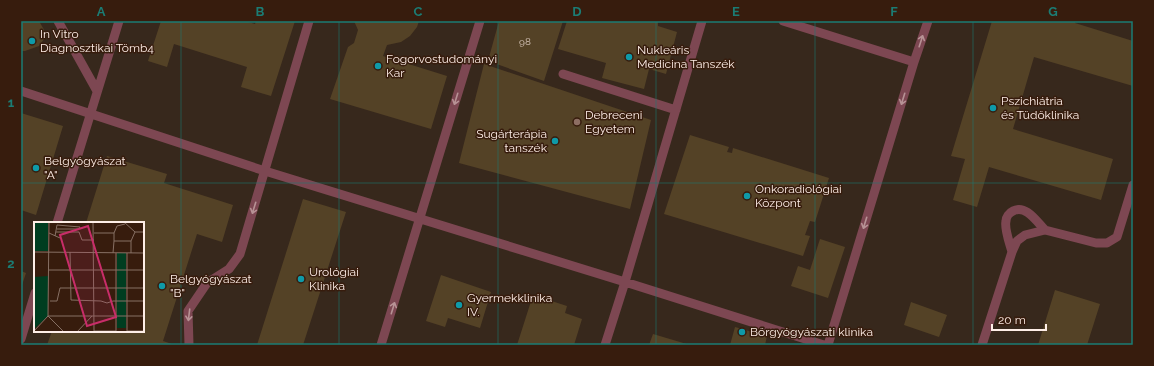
<svg xmlns="http://www.w3.org/2000/svg" width="1154" height="366" viewBox="0 0 1154 366" font-family="Raleway,sans-serif">
	<style>
		.education { fill: #37281c; fill-rule: evenodd }
		.building { fill: #544226 }
		.lines { fill: none; stroke-linecap: round; stroke-linejoin: round }
		.lane { stroke: #7d4752; stroke-width: 9 }
		.oneway { stroke: #b79295 }
		.grid { fill: none; stroke: #1b7c74; stroke-width: 1; stroke-opacity: 0.55 }
		.culture-dot { fill: #0f9aa8; stroke: #371c0d; stroke-width: 1.5 }
		.education-dot { fill: #8d6e63; stroke: #371c0d; stroke-width: 1.5 }
		.labels { text-anchor: middle; stroke-width: 3; stroke-linejoin: round; paint-order: stroke }
		.number-label { font-size: 10px; fill: #d4c3b7 }
		.poi-label { font-size: 12px; fill: #feeee7; stroke: #371c0d; text-anchor: start }
		.inset-road { fill: none; stroke: #877064; stroke-width: 1 }
		.view { fill: #c82d69; fill-opacity: 0.15; stroke: #c82d69; stroke-width: 2 }
		.inset-edge { fill: none; stroke: #feeee7; stroke-width: 2 }
		.neatline { fill: none; stroke: #1b7c74; stroke-width: 1.5 }
		.grid-label { font-size: 13px; text-anchor: middle; font-weight: bold; fill: #1b7c74 }
	</style>
	<rect width="100%" height="100%" fill="#371c0d"/>
	<!-- education -->
	<path class="education" d="M21,21H1133V345H21ZM35,223H143V331H35Z"/>
	<!-- building -->
	<path class="building" d="M21,21H39L47,35L39,46L25,51H21Z
		M161,21H245L255,24L256,21H295L271,96L241,87L247,67L174,44L167,67L148,61Z
		M354,21H419L417,27L410,36L401,42L387,45L383,56L447,76L431,129L330,99L348,47L354,43L358,30Z
		M499,21H563L544,81L488,61Z
		M567,21H658V26L677,32L666,74L649,69L644,89L602,78L606,63L558,49Z
		M992,21H1075V23L1133,41V86L1034,57L1013,129L1113,159L1101,200L989,167L977,207L953,200L965,159L951,156Z
		M484,64L651,120L630,209L459,163Z
		M21,113L63,126L36,215L21,210Z
		M690,135L729,147L727,152L732,153L733,148L829,178L815,222L810,221L805,235L810,236L803,256L664,214Z
		M107,156L167,174L164,183L233,205L222,242L197,234L163,341L175,345H47L52,331H143V223H86Z
		M303,199L346,212L303,345H257Z
		M820,239L845,247L828,298L791,286L798,266L810,270Z
		M21,271L26,273L21,288Z
		M441,275L491,292L480,328L448,318L445,327L426,321Z
		M1055,290L1100,304L1087,345H1038Z
		M533,295L567,306L565,313L582,319L574,345H517Z
		M911,302L947,315L939,337L904,325Z
		M735,327L767,336L765,345H730Z
		M653,334L690,345H649Z"/>
	<g class="lines">
		<!-- lane -->
		<path class="lane" d="M58,21L97,91
			M783,21L914,62
			M563,74L676,110
			M21,91L265,171L625,282L824,345
			M57,223L119,21
			M1012,252C1010,244 1004,229 1006,221C1006,217 1009,213 1013,211C1026,204 1037,222 1045,230
			M21,339L35,293
			M189,345L188,311L207,283L229,269L240,254L309,21
			M381,345L480,21
			M605,345L625,282L702,21
			M828,345L914,62L928,21
			M982,345L1012,252L1017,241L1025,235L1045,230L1096,243H1107L1117,237L1133,185"/>
	</g>
	<!-- one-way arrows -->
	<defs><path id="oneway-shaft" d="M-6 0H5M1.5-3L5.5 0L1.5 3" fill="none" stroke-width="1.6" stroke-linecap="round" stroke-linejoin="round"/></defs>
	<g class="oneway">
		<use href="#oneway-shaft" transform="translate(921 41) rotate(-72)"/>
		<use href="#oneway-shaft" transform="translate(456 99) rotate(107)"/>
		<use href="#oneway-shaft" transform="translate(903 99) rotate(107)"/>
		<use href="#oneway-shaft" transform="translate(254 208) rotate(107)"/>
		<use href="#oneway-shaft" transform="translate(865 223) rotate(107)"/>
		<use href="#oneway-shaft" transform="translate(393 308) rotate(-73)"/>
		<use href="#oneway-shaft" transform="translate(189 315) rotate(97)"/>
	</g>
	<!-- grid -->
	<path class="grid" d="M181,21V345M339,21V345M498,21V345M656,21V345M815,21V345M973,21V345M21,183H1133"/>
	<!-- markers -->
	<g class="culture-dot">
		<circle cx="32" cy="41" r="4"/>
		<circle cx="629" cy="57" r="4"/>
		<circle cx="378" cy="66" r="4"/>
		<circle cx="993" cy="108" r="4"/>
		<circle cx="555" cy="141" r="4"/>
		<circle cx="36" cy="168" r="4"/>
		<circle cx="747" cy="196" r="4"/>
		<circle cx="301" cy="279" r="4"/>
		<circle cx="162" cy="286" r="4"/>
		<circle cx="459" cy="305" r="4"/>
		<circle cx="742" cy="332" r="4"/>
	</g>
	<circle class="education-dot" cx="577" cy="122" r="4"/>
	<g class="labels">
		<!-- number labels -->
		<g class="number-label">
			<text x="525" y="45">98</text>
		</g>
		<!-- poi labels -->
		<g class="poi-label">
			<text x="40" y="38">In Vitro<tspan x="40" dy="14">Diagnosztikai Tömb4</tspan></text>
			<text x="637" y="54">Nukleáris<tspan x="637" dy="14">Medicina Tanszék</tspan></text>
			<text x="386" y="63">Fogorvostudományi<tspan x="386" dy="14">Kar</tspan></text>
			<text x="1001" y="105">Pszichiátria<tspan x="1001" dy="14">és Tüdőklinika</tspan></text>
			<text x="585" y="119">Debreceni<tspan x="585" dy="14">Egyetem</tspan></text>
			<text x="547" y="138" text-anchor="end">Sugárterápia<tspan x="547" dy="14">tanszék</tspan></text>
			<text x="44" y="165">Belgyógyászat<tspan x="44" dy="14">"A"</tspan></text>
			<text x="755" y="193">Onkoradiológiai<tspan x="755" dy="14">Központ</tspan></text>
			<text x="309" y="276">Urológiai<tspan x="309" dy="14">Klinika</tspan></text>
			<text x="170" y="283">Belgyógyászat<tspan x="170" dy="14">"B"</tspan></text>
			<text x="467" y="302">Gyermekklinika<tspan x="467" dy="14">IV.</tspan></text>
			<text x="750" y="336">Bőrgyógyászati klinika</text>
		</g>
	</g>
	<!-- overview -->
	<g transform="translate(34 222)">
		<rect width="110" height="110" fill="#371c0d"/>
		<path d="M0,0H14V29H0ZM83,31H92V106H83ZM14,54V94L0,107V55Z" fill="#003d20"/>
		<path class="inset-road" d="M15,0L14,94H110M59,0L60,109H82M90,0L101,10M22,10H45L48,18H60M15,11L26,16M60,11H80V19H97V31M80,11L83,4L91,2M21,14L23,3L46,5L45,7H23M97,19L101,10H110M0,30L110,31M36,30L37,78L67,79L73,81L79,79H110M79,31L80,19M82,31V110M93,31V110M15,48H110M16,79H23L26,66H110M0,109L14,94L30,110M93,109H110M43,110L58,94"/>
		<path class="view" d="M54,4L82,95L53,104L26,13Z"/>
		<rect width="110" height="110" class="inset-edge"/>
	</g>
	<!-- border -->
	<rect width="1154" height="366" fill="none" stroke="#371c0d" stroke-width="44"/>
	<!-- scale -->
	<path d="M992 324v6h54v-6" fill="none" stroke="#feeee7" stroke-width="2"/>
	<text x="998" y="324" font-size="12" fill="#feeee7" stroke="#371c0d" stroke-width="3" paint-order="stroke">20 m</text>
	<rect x="22" y="22" width="1110" height="322" class="neatline"/>
	<g class="grid-label">
		<text x="101" y="16">A</text>
		<text x="260" y="16">B</text>
		<text x="418" y="16">C</text>
		<text x="577" y="16">D</text>
		<text x="736" y="16">E</text>
		<text x="894" y="16">F</text>
		<text x="1053" y="16">G</text>
		<text x="11" y="107">1</text>
		<text x="11" y="268">2</text>
	</g>
</svg>
